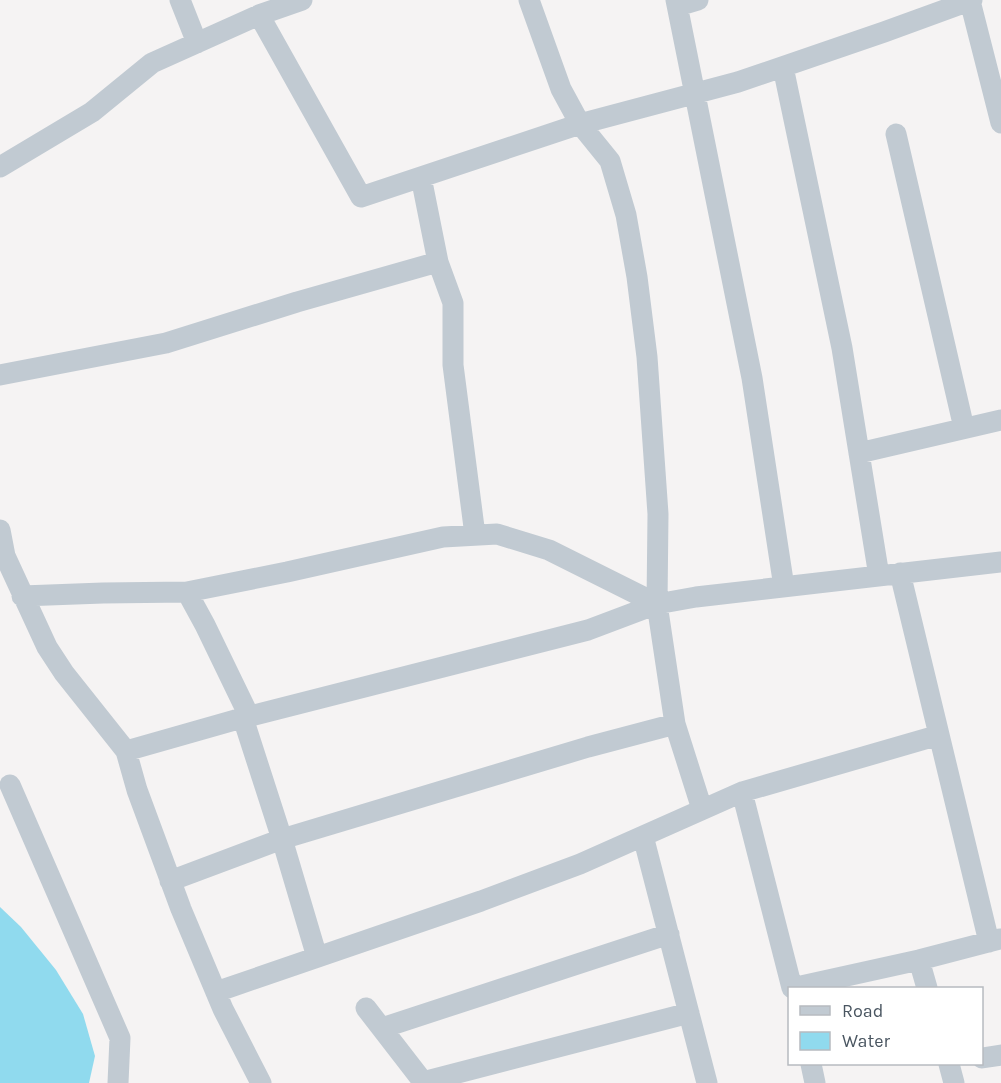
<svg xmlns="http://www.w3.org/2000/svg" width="1001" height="1083" viewBox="0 0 1001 1083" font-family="Karla,sans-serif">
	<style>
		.water { fill: #90daee }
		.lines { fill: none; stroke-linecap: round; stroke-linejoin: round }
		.street { stroke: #c1cad2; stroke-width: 21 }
	</style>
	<rect width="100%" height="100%" fill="#f5f3f3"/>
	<!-- water -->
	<path class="water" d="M0,907L21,927L56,970L83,1014L95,1056L89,1083H0Z"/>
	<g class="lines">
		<!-- street -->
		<path class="street" d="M180,0L197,43
			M529,0L561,89L580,124L610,161L626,215L637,277L647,357L658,514L657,604L675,724L702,809
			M676,0L752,378L784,587
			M970,1L1001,123
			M678,6L698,0
			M259,15L361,197L580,124L738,82L884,32L972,0
			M783,67L842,348L879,576
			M896,134L964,428
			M0,167L92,112L152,63L259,15L302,0
			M421,177L438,262L453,303V365L475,535
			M0,375L166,343L297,302L438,262
			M859,453L1001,420
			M0,530L5,556L47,647L64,673L126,751L137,790L181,909L223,1009L261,1083
			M900,573L989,942
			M187,592L205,625L249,716
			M22,596L103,593L187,592L287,572L443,537L497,534L549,550L657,604L696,597L1001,562
			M243,718L282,839L317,957
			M126,751L235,720L588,630L657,604
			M10,785L120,1038L118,1083
			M742,792L792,988
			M643,836L707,1083
			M170,881L282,839L588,747L675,724
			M919,960L927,988
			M792,988L919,960L1000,939
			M216,992L481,901L580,864L742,792L939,735
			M366,1008L424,1083
			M382,1028L669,934
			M982,1058L1001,1055
			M811,1064L815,1083
			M949,1064L954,1083
			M423,1082L689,1013"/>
	</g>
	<!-- legend -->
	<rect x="788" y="987" width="195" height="78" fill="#ffffff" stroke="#b7bbc0" stroke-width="1.5"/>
	<rect x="800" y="1006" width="30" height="9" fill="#c1cad2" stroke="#b7bbc0" stroke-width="1.5"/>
	<text x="842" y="1017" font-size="18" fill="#4a5661">Road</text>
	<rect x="800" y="1032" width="30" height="18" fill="#90daee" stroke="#b7bbc0" stroke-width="1.5"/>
	<text x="842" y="1047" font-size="18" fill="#4a5661">Water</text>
</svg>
